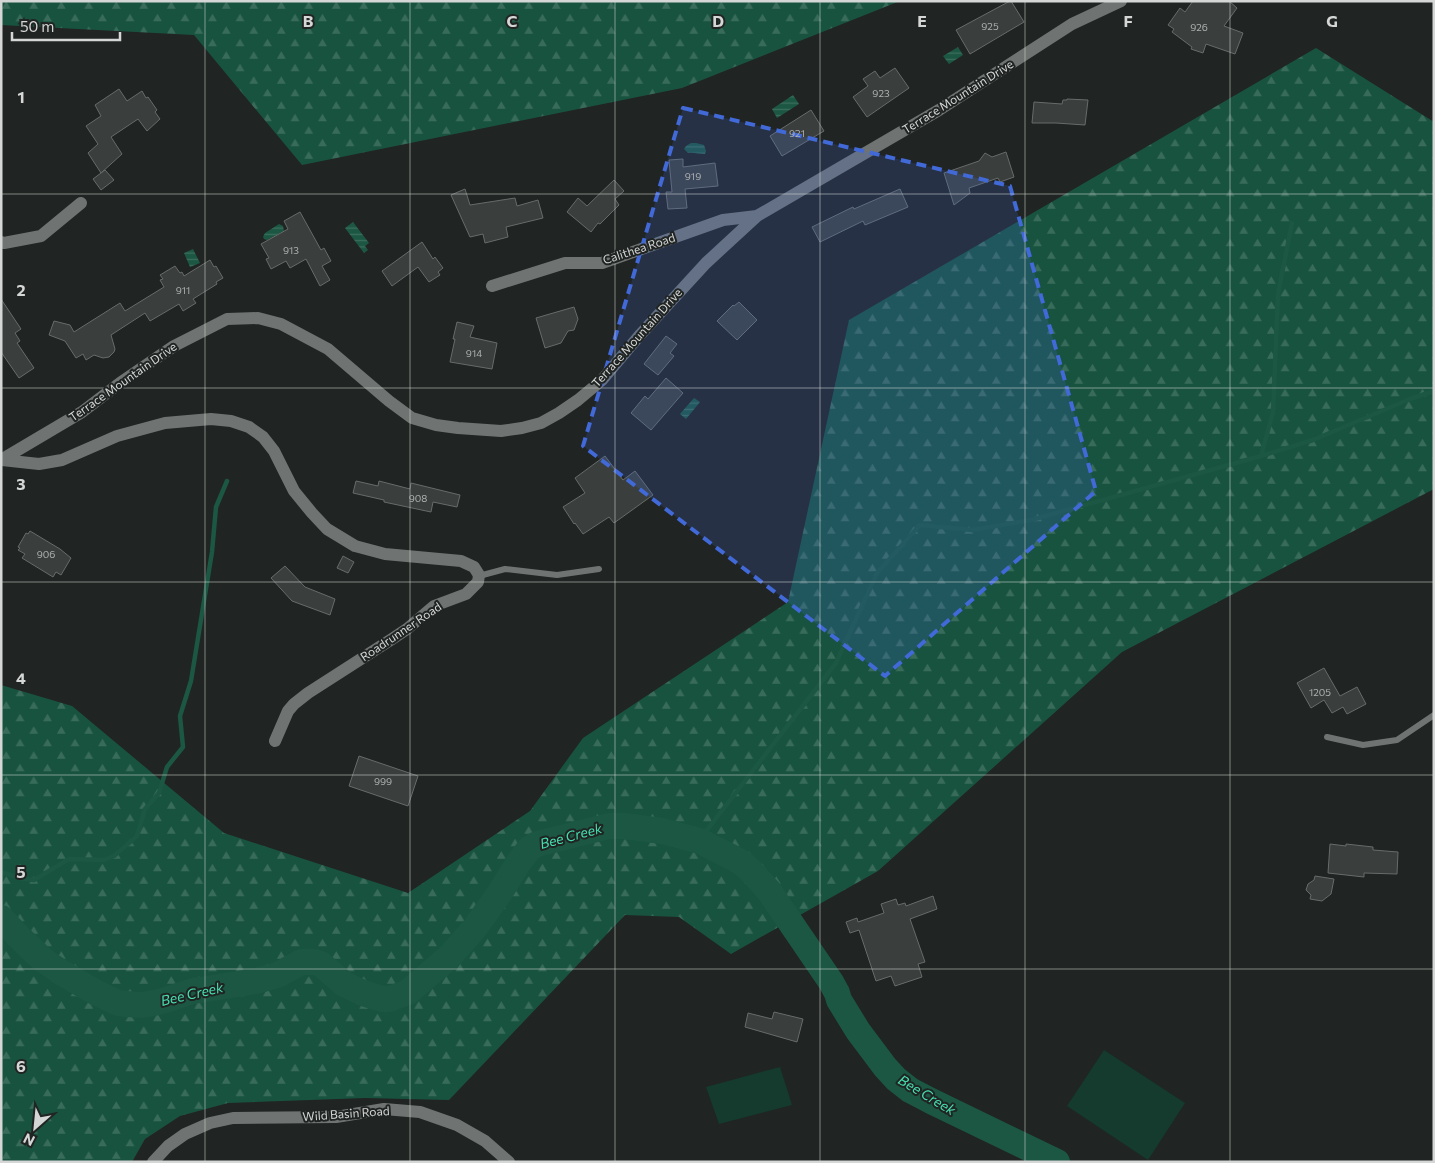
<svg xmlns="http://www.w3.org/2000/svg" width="1435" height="1163" viewBox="0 0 1435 1163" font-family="Commissioner,sans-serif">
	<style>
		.grass { fill: #143b2e }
		.forest { fill: url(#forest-firs) }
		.water { fill: url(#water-rules) }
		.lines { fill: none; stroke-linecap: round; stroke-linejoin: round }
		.stream { stroke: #1c5744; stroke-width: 4.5 }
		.river { stroke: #1c5744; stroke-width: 26 }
		.building { fill: #3a3f3d; stroke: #676c6a }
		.lane { stroke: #6f7472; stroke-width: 6 }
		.street { stroke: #6f7472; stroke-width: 12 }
		.marked { fill: #4269d8; fill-opacity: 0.2; stroke: #4269d8; stroke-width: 4; stroke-dasharray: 10 6; stroke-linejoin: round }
		.grid { fill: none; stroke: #d4d7d6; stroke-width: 1; stroke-opacity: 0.55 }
		.labels { text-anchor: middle; stroke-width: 4; stroke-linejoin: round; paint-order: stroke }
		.number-label { font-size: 10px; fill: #aeb1b0 }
		.street-label { font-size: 12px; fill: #d4d7d6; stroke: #202422 }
		.water-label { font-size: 14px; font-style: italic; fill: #45deaf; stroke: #202422 }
		.grid-label { font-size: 16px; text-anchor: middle; font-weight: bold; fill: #d4d7d6; stroke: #202422; stroke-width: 4; stroke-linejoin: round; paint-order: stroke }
	</style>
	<defs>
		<pattern id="forest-firs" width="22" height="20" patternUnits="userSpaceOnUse" patternTransform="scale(1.25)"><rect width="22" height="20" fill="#185340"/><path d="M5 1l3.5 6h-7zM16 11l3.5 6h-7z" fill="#396b5b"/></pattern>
		<pattern id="water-rules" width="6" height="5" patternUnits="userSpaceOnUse" patternTransform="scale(1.25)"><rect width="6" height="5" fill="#1c5744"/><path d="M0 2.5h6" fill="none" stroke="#3c6e5e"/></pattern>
	</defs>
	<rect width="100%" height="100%" fill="#202422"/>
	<!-- grass -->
	<path class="grass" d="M1104,1050L1185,1103L1148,1160L1067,1106Z
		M780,1067L792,1105L719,1124L706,1087Z"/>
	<!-- forest -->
	<path class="forest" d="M1,1H900L682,88L302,165L194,35L1,25Z
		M1316,48L1434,122V489L1122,652L878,871L731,954L679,917L625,915L449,1100L365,1098L228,1103L180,1116L145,1139L132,1162H1V685L72,706L224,833L408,893L530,811L583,738L788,602L849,320Z"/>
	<!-- water -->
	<path class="water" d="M958,47L963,55L949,64L943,56Z
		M793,95L799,104L777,118L772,109Z
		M691,143H696L704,145L706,151L705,154C699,154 694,152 688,153L684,149L686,146Z
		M353,222L369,243L365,246L368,250L364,253L345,228Z
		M279,224L283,226L284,231L267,240L264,239L263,237L265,233Z
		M193,249L200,263L190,267L184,253Z
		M694,398L700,402L686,419L680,414Z"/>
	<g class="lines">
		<!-- stream -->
		<path class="stream" d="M1261,456L1313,440L1410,399L1434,391
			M700,841L707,830L836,663L877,573L920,525L972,530L1031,520L1261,456L1273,412L1278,294L1292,223
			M1,872L23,879L34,880L69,859L104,860L114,856L137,836L145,809L159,793L167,767L183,747L180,716L191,681L212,552L216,507L227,481"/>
		<!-- river -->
		<path class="river" d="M1,918L18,936L42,959L59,971L95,992L118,1003L127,1004L142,1005L159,1002L193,991L256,981L278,975L301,962H314L321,964L344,984L363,993L382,999H390L408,992L449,957L474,929L499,894L519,862L529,849L537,844L609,826H624L662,831L700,841L739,861L749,869L769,891L831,982L837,993L839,1000L858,1031L885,1067L896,1079L910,1090L931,1101L1057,1162"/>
	</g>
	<!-- building -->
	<path class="building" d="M1010,1H1011L1024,22L970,54L956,30Z
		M1193,1H1229L1237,8L1224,26L1243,33L1235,54L1206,44L1203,53L1191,49L1192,47L1172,32L1174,29L1168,25L1180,8L1185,12Z
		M895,68L909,88L867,117L853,97L868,86L863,79L875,71L880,78Z
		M119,89L127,101L142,91L146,98L148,97L157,110L155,112L160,119L147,131L138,119L111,137L122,154L101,173L88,153L98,144L86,126L101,116L95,105Z
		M1067,99L1088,100L1085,125L1056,123H1032L1034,102L1062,104L1063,100H1067Z
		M811,110L824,131L782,156L770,136Z
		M1006,152L1014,177L1000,182L998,178L969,188L970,193L954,205L944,173L979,161L985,153L992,157Z
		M683,159V167L715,163L718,186L685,189L687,208L668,209L666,192H672L669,160Z
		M105,170L114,180L101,190L93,179Z
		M614,180L624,191L615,199L619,205L600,224L598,223L591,232L567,212L578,198L587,206Z
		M465,189L470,205L515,198L517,206L538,200L543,218L506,227L508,237L485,243L483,234L470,237L451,195Z
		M900,189L908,207L865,225L863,221L820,242L812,227L853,207L854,209Z
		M300,212L321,250L324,248L331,261L322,266L330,280L320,286L306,259L290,268L286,261L271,269L266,259L269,258L261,244L288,229L284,221Z
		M422,242L433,259L435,257L443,268L438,272L440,275L429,282L418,267L392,286L382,271Z
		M210,260L214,267L216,266L223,278L216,282L217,284L193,299L196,303L183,311L179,304L150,321L145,313L111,335L115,349L114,352L109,357L103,358L94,355L86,360L83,354L76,358L65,341L49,335L54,321L70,325L74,332L120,303L125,311L164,287L160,280L163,279L160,275L175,266L180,273L182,272L184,276Z
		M1,299L21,329L15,333L20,341L17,343L34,368L19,378L1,352Z
		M739,302L757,320L737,340L717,321L733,305L734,306Z
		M574,307L578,319L574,330L568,331L561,343L545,348L536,318Z
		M457,322L474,326L470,337L497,343L492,369L450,362L455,339H453Z
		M666,336L677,344L670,353L674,356L658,375L644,364Z
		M666,378L683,393L651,430L631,413L645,396L648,399Z
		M605,456L623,480L635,471L653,495L614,523L609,517L583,534L575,523L574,524L563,507L585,493L575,478Z
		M356,481L378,486L379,481L410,489L411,483L460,495L457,507L433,502L431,512L384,502V500L353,493Z
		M30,531L60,549L71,558L61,575L56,572L53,577L22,558L25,554L18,550L20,548L18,547L26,533L28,534Z
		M343,556L354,562L348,573L337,568Z
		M285,566L305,587L335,599L330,615L292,601L271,578Z
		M1324,668L1340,696L1357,687L1366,704L1347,714L1343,707L1332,713L1324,700L1311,708L1297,683Z
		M359,756L418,776L408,806L349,786Z
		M1330,844L1346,846V844L1373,847V850L1398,852L1397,874L1364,873V877L1328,873Z
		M1315,876L1334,879L1331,894L1322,901L1310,899L1311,895L1306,890L1308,884L1314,880Z
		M933,896L937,909L910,919L925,962L918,964L922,977L895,986L891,976L876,981L859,930L850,933L846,922L857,918L858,922L884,913L881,904L896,899L898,905L905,903L906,906Z
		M774,1012L803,1019L797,1042L745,1027L748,1013L772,1019Z"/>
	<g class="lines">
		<!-- lane -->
		<path class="lane" d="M479,576L505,569L557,575L599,569
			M1327,737L1363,745L1397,740L1434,715"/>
		<!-- street -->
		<path class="street" d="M1,242L4,243L41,236L81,203
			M492,286L565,263H602L723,220L757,216
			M1,460L82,412L120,383L174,346L227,319L258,318L281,324L328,349L389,401L412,418L436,425L458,428L501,431L522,428L541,423L559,413L578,400L602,380L639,336L706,263L757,216L939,110L1072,24L1121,1
			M2,460L39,464L62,460L117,436L165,423L211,419L231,421L249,427L263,437L274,451L294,491L312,513L327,529L355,546L385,554L461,561L474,567L479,575L478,582L466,594L434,606L407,629L392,639L308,693L294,704L288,711L275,741
			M153,1162L168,1146L185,1134L210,1123L233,1118L336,1117L384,1109L420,1112L457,1125L485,1141L509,1162"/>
	</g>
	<!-- marked area -->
	<path class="marked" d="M683,108L1010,186L1096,491L885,676L583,446Z"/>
	<!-- grid -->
	<path class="grid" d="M205,1V1162M410,1V1162M615,1V1162M820,1V1162M1025,1V1162M1230,1V1162M1,194H1434M1,388H1434M1,582H1434M1,775H1434M1,969H1434"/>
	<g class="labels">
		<!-- number labels -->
		<g class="number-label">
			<text x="990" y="30">925</text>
			<text x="1199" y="31">926</text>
			<text x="881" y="97">923</text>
			<text x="797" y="137">921</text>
			<text x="693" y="180">919</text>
			<text x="291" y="254">913</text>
			<text x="183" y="294">911</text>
			<text x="474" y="357">914</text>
			<text x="418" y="502">908</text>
			<text x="46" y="558">906</text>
			<text x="1320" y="696">1205</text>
			<text x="383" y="785">999</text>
		</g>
		<!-- street labels -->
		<g class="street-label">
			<text transform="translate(958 97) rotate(-32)" y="4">Terrace Mountain Drive</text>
			<text transform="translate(639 249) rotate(-18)" y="4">Calithea Road</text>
			<text transform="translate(637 338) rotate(-48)" y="4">Terrace Mountain Drive</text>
			<text transform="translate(123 382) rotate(-35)" y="4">Terrace Mountain Drive</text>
			<text transform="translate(401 632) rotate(-34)" y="4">Roadrunner Road</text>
			<text transform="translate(346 1114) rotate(-4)" y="4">Wild Basin Road</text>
		</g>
		<!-- water labels -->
		<g class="water-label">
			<text transform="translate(571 836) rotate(-15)" y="5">Bee Creek</text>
			<text transform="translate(192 994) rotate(-13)" y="5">Bee Creek</text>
			<text transform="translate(927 1095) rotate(31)" y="5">Bee Creek</text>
		</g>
	</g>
	<g class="grid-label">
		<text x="308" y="27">B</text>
		<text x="512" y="27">C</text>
		<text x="718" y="27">D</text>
		<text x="922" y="27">E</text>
		<text x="1128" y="27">F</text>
		<text x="1332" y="27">G</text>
		<text x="21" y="103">1</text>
		<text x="21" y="296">2</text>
		<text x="21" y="490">3</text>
		<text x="21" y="684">4</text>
		<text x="21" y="878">5</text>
		<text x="21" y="1072">6</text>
	</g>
	<!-- border -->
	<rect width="1435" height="1163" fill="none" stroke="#d4d7d6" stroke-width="5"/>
	<!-- north arrow -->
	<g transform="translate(35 1128) rotate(207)" stroke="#202422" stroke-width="4" paint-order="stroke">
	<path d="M0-4L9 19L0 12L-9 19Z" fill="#d4d7d6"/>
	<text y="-8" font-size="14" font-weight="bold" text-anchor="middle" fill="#d4d7d6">N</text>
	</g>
	<!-- scale -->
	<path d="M12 32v8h108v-8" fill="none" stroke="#d4d7d6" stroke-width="2.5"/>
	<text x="20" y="32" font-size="15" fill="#d4d7d6" stroke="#202422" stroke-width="4" paint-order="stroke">50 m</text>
</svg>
